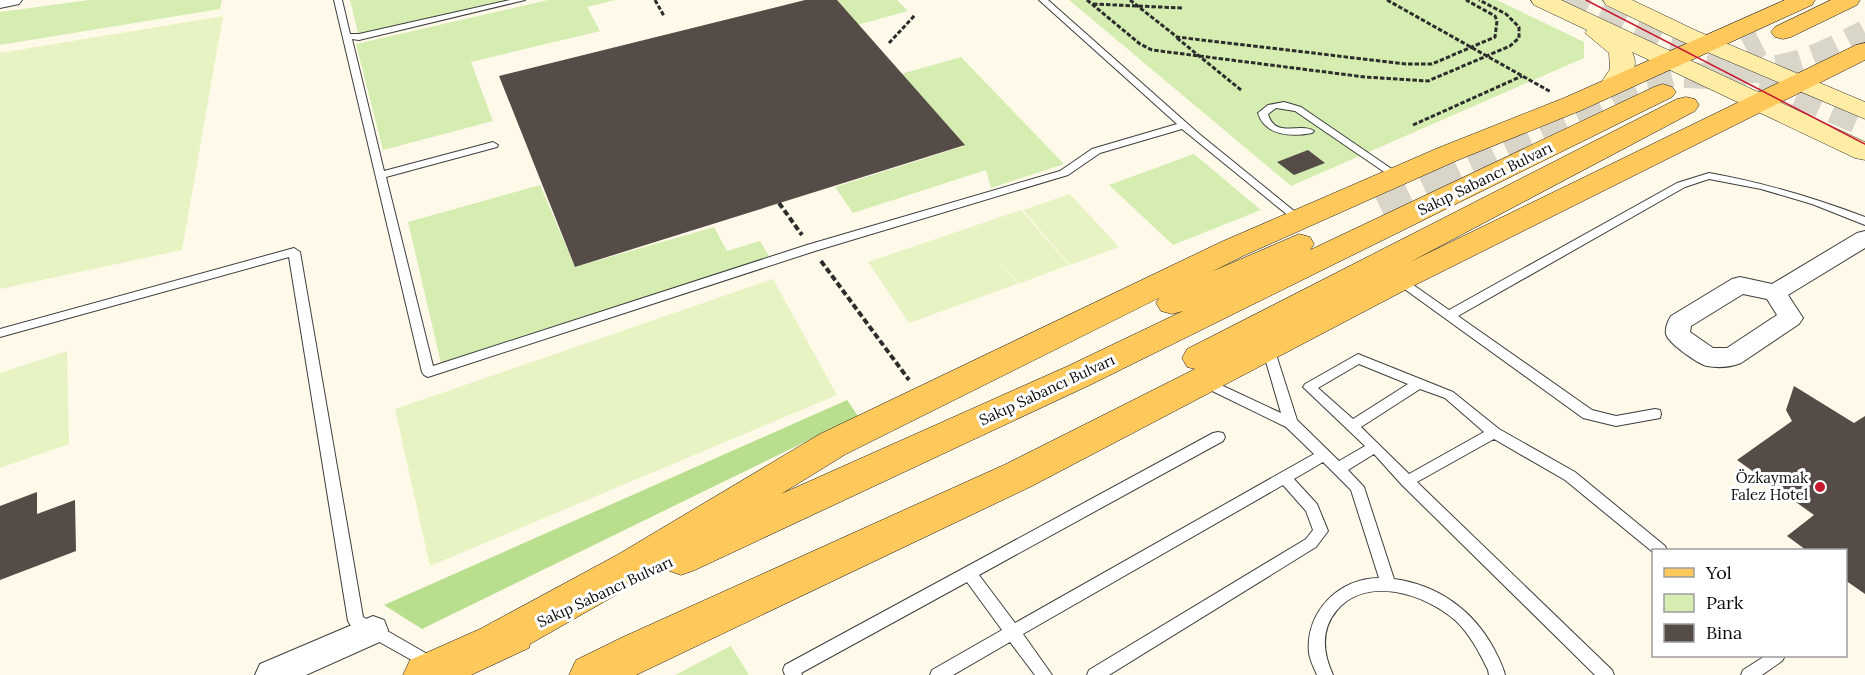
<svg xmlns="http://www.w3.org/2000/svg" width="1865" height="675" viewBox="0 0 1865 675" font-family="Lora,serif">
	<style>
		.green { fill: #d5edb0 }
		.forest { fill: #b9df8e }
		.pitch { fill: #e7f3c3 }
		.building { fill: #554b47 }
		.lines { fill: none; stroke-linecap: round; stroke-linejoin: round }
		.secondary-tunnel { stroke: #dad5c9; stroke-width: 26; stroke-dasharray: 26 13; stroke-linecap: butt }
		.primary-tunnel-far1 { stroke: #dad5c9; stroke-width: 26; stroke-dasharray: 26 13; stroke-linecap: butt }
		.primary-tunnel { stroke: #dad5c9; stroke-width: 32; stroke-dasharray: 32 16; stroke-linecap: butt }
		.service-casing { stroke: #3e3e3e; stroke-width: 2 }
		.minor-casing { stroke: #3e3e3e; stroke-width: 2 }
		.tertiary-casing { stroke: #3e3e3e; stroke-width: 2 }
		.secondary-casing { stroke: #2d2d2d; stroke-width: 1 }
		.primary-casing { stroke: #1c1c1c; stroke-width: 1 }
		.path-far1 { stroke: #2d2d2d; stroke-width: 3; stroke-dasharray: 4.5 2; stroke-linecap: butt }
		.path { stroke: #2d2d2d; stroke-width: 4; stroke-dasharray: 6 3; stroke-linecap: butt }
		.service { fill: #fff; fill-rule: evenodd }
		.minor { fill: #fff; fill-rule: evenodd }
		.tertiary { fill: #fff; fill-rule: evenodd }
		.secondary { fill: #ffeda5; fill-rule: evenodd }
		.primary { fill: #ffc85a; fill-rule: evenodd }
		.tram { stroke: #c71830; stroke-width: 1.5 }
		.poi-dot { fill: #c71830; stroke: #fff; stroke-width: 2 }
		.labels { text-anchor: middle; stroke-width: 6; stroke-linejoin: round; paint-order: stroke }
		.street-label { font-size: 15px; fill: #0b0b0b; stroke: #fff }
		.poi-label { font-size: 15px; fill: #0b0b0b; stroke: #fff; text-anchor: end }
	</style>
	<rect width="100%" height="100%" fill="#fff9ea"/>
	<!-- green -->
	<path class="green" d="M89,0H222L220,9L0,45V12Z
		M350,0H521L359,37Z
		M548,0H615L587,7L600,31L471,62L493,121L383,150L356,44Z
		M835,0H897L908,11L857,25Z
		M1069,0H1497L1584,42V58L1291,186Z
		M961,57L1064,164L991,188L986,170L853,213L835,187L964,146L901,74Z
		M1194,154L1261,210L1173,245L1109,185Z
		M540,185L575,267L714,227L727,251L760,241L770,258L441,363L408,222Z
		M731,646L749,675H675Z"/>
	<!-- forest -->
	<path class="forest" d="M847,400L858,416L422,629L384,605Z"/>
	<!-- pitch -->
	<path class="pitch" d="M223,16L182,250L0,289V53Z
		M1070,194L1119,247L1070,265L1023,210Z
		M1021,210L1069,265L1018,284L983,241L1017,284L909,323L868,262Z
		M773,279L837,395L430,566L395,409Z
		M67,351L69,444L0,468V373Z"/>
	<!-- building -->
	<path class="building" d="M805,0H837L965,145L575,267L499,76Z
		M1308,150L1325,163L1294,175L1277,162Z
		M1794,386L1854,423L1865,416V594L1845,580V550H1806L1787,536L1814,515L1737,460L1792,421L1786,410Z
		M37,492V514L75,500L76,551L0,580V506Z"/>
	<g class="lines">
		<!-- secondary-tunnel -->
		<path class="secondary-tunnel" d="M1563,0L1669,50L1737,70
			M1721,77L1791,92L1865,124"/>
		<!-- primary-tunnel-far1 -->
		<path class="primary-tunnel-far1" d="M1712,68L1761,43
			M1737,70C1792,72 1818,57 1865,33
			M1435,181L1644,81L1672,74L1721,77"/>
		<!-- primary-tunnel -->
		<path class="primary-tunnel" d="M1380,207L1439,179"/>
		<defs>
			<path id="service" d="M334,0H342L350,34H359L510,0H525L359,40L352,39L384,171L493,142L498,145L497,147L386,177L433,366L807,245L1060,171L1092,149L1177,124L1039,0H1048L1198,133L1304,219L1303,221H1295L1182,129L1100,153L1068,175L815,251L428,377L424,375L422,372Z
				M1284,102L1301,107L1402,176L1401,178H1393L1295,111L1276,108L1268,114C1275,139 1301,122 1314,131L1312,133C1292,137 1265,136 1258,113L1268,105Z
				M1709,173C1765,183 1812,197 1865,217V225L1812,204L1761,189L1709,179L1685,187L1458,316L1592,410L1616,416L1655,409L1660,410L1661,414L1660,418L1616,426L1583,418L1392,280L1394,277H1402L1449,310L1677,183Z
				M294,248L300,252L363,617L436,659L439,664L436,669L431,671L351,626L348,621L289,257L0,337V329Z
				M1268,344L1274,348L1297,420L1339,461L1365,446L1303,387L1305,384L1358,354L1453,392L1499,429L1575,472L1665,546L1667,550H1654V553L1565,480L1494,439L1417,482L1612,670L1614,675H1595L1402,485L1374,454L1348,470L1364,487L1394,579C1438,585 1473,610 1494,649C1498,657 1503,666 1505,675H1489L1488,670C1479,652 1470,634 1455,620C1425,594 1367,575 1337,610C1320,630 1323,653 1333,675H1317C1314,668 1310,660 1309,653C1305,612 1339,578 1379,578L1351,490L1323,462L1294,479L1317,504L1328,531L1316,547L1109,675H1087L1089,670L1306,539L1313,530L1306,511L1283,485L1023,634L1052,675H1035L1010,642L953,675H930L932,670L1002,630L967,582L801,673L802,675H785L783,670L785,665L1213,433L1218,432L1223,433L1225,437L1223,441L979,575L1015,623L1314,454L1286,427L1200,385L1198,382L1200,379H1208L1281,413L1262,348ZM1359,364L1408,384L1353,419L1318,388ZM1420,389L1445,398L1484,432L1409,474L1361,427Z
				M1765,656H1785L1782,661L1762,675H1741L1743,670Z"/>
			<path id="minor" d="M1865,231V248L1788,295L1803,318L1799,324L1741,363C1731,367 1718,368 1707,366C1698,364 1668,343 1666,334C1665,328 1668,321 1671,316L1732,279L1740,277L1772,284L1857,233ZM1743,294L1767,299L1777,315L1727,348H1713L1690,332L1691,326Z
				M373,616L384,620L388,630L384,640L306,675H255L260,664Z"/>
			<path id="tertiary" d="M0,0H22L19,4L0,8Z"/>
			<path id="secondary" d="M1531,0H1561L1865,142V160L1855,158L1632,52C1640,67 1630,79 1621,91L1612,94L1603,91L1599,86L1610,69L1609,53L1585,33L1587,30L1534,5Z
				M1603,0H1632L1697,31L1865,102V119L1681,41L1606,5Z"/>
			<path id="primary" d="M1785,0H1815L1812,5L1582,110L1458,160L1243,256L1211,272L1299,234L1310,237L1314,244L1310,250L1654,87L1663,84L1672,87L1676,92L1672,97L1092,384L695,570L681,575L667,570L665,567L530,644L529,648L471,675H403L410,660L480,629L617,555L820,434L1221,242L1438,148L1564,98ZM1159,298L1156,303L1161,311L1172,314L1183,311L1068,366L781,494L846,454Z
				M1831,0H1860L1857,5L1791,37L1783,39L1775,37L1771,32L1775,27Z
				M1865,43V60L1409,288L1032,486L636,675H569L576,660L623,637L1006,464L1195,369L1187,367L1182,358L1187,349L1677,99L1686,97L1695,99L1699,105L1695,111L1410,262L1856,45Z"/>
		</defs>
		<!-- service casing -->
		<use href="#service" class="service-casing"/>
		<!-- minor casing -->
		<use href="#minor" class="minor-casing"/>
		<!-- tertiary casing -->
		<use href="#tertiary" class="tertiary-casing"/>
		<!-- secondary casing -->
		<use href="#secondary" class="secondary-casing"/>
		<!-- primary casing -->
		<use href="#primary" class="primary-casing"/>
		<!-- path-far1 -->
		<path class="path-far1" d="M655,0L664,16
			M1087,0L1140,44L1152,50L1365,77L1428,81L1510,46L1519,38V27L1506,14L1479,0
			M1130,0L1177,37L1406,64H1432L1495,37L1497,21L1495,16L1466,0
			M1387,0L1551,92
			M1093,4L1182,8
			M1177,38L1241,90
			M889,43L915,15
			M1413,125L1522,76"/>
		<!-- path -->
		<path class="path" d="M779,203L802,235
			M821,261L909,380"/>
		<!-- service -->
		<use href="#service" class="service"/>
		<!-- minor -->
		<use href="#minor" class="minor"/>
		<!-- tertiary -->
		<use href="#tertiary" class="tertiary"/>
		<!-- secondary -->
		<use href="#secondary" class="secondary"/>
		<!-- primary -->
		<use href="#primary" class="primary"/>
		<!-- tram -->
		<path class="tram" d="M1586,0L1865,144"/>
	</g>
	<!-- markers -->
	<circle class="poi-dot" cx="1820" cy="487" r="6"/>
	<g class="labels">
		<!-- street labels -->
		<g class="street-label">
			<text transform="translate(1485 179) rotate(-26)" y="5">Sakıp Sabancı Bulvarı</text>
			<text transform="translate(1047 390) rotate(-25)" y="5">Sakıp Sabancı Bulvarı</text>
			<text transform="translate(605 592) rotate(-25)" y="5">Sakıp Sabancı Bulvarı</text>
		</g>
		<!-- poi labels -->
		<g class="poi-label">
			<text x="1808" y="483">Özkaymak<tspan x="1808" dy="17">Falez Hotel</tspan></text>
		</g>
	</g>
	<!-- legend -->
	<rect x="1652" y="549" width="195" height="108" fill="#ffffff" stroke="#9d9d9d" stroke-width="1.5"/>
	<rect x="1664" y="568" width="30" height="9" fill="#ffc85a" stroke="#9d9d9d" stroke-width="1.5"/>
	<text x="1706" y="579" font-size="18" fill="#0b0b0b">Yol</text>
	<rect x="1664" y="594" width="30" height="18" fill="#d5edb0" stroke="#9d9d9d" stroke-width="1.5"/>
	<text x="1706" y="609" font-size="18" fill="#0b0b0b">Park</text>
	<rect x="1664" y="624" width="30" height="18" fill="#554b47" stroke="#9d9d9d" stroke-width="1.5"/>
	<text x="1706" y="639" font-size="18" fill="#0b0b0b">Bina</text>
</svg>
